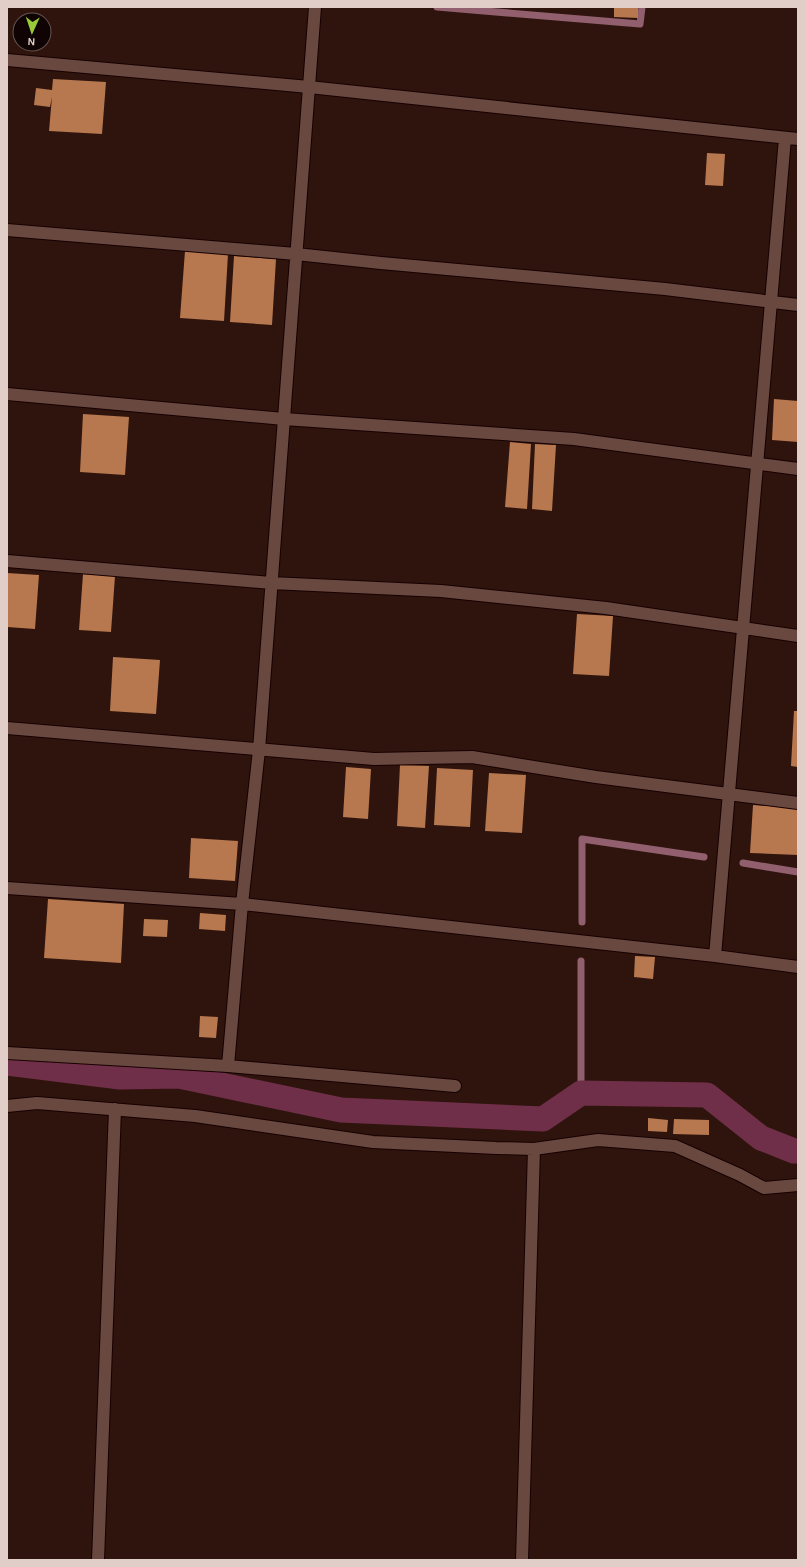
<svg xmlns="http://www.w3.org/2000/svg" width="805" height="1567" viewBox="0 0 805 1567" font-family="Karla,sans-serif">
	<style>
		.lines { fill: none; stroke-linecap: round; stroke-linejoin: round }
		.stream { stroke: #925f6f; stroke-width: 7 }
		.canal { stroke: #702f49; stroke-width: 25 }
		.building { fill: #b7784f }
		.minor-casing { stroke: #160100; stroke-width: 14 }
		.minor { stroke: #694840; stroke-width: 12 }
	</style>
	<rect width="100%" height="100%" fill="#2f140d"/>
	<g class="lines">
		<!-- stream -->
		<path class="stream" d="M437,7L640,24L642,7
			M743,863L798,872
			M582,922V839L704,857
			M581,1093V961"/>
		<!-- canal -->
		<path class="canal" d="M7,1063L120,1077L179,1076L341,1110L543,1119L581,1093L707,1095L761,1138L794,1151H798"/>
	</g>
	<!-- building -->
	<path class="building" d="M614,7H638V18L614,17Z
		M53,79L106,82L102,134L49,131L52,97L50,107L34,105L36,88L52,90Z
		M707,153L725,154L723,186L705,185Z
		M185,251L228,254L224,321L180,318Z
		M234,256L276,259L272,325L230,322Z
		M774,399L798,401V442L772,440Z
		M83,414L129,417L125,475L80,472Z
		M510,442L531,444L527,509L505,507Z
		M535,444L556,445L552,511L532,509Z
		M7,573L39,575L35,629L7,627Z
		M83,574L115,576L111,632L79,630Z
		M577,614L613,616L609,676L573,674Z
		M113,657L160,660L156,714L110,711Z
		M794,711H798V767L791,766Z
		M400,765L429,766L425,828L397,826Z
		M346,767L371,769L368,819L343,817Z
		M437,768L473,770L470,827L434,825Z
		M489,773L526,775L522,833L485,831Z
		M753,805L798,808V855L750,853Z
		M191,838L238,841L235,881L189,878Z
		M48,899L124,904L121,963L44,958Z
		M200,913L226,915L225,931L199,929Z
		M144,919L168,920L167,937L143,936Z
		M635,956L655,957L653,979L634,977Z
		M200,1016L218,1017L216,1038L199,1037Z
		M648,1118L668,1120L667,1132L648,1131Z
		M674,1119L709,1120V1135L673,1134Z"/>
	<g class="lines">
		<defs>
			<path id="minor" d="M7,60L309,87L798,139
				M785,138L715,956L798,967
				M7,230L296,254L381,263L665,289L798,305
				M7,394L284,419L574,439L798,469
				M7,561L271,583L441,591L606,608L798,636
				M7,728L374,759L472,757L596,777L798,803
				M7,888L242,904L715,956
				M7,1053L228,1066L455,1086
				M228,1066L242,904L259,750L315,7
				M7,1106L37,1103L195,1116L373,1142L496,1148L534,1149L598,1140L675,1146L740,1175L764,1188L798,1185
				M98,1560L115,1109
				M522,1560L534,1149"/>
		</defs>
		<!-- minor casing -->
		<use href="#minor" class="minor-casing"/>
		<!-- minor -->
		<use href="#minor" class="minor"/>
	</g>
	<!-- border -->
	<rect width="805" height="1567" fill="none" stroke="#e2cec9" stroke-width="16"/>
	<!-- north arrow -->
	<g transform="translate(32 32) rotate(183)"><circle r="19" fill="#0f0403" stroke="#635552"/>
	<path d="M0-3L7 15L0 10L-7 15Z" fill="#98cb38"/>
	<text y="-6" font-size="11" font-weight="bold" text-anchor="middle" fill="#e2cec9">N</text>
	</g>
</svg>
